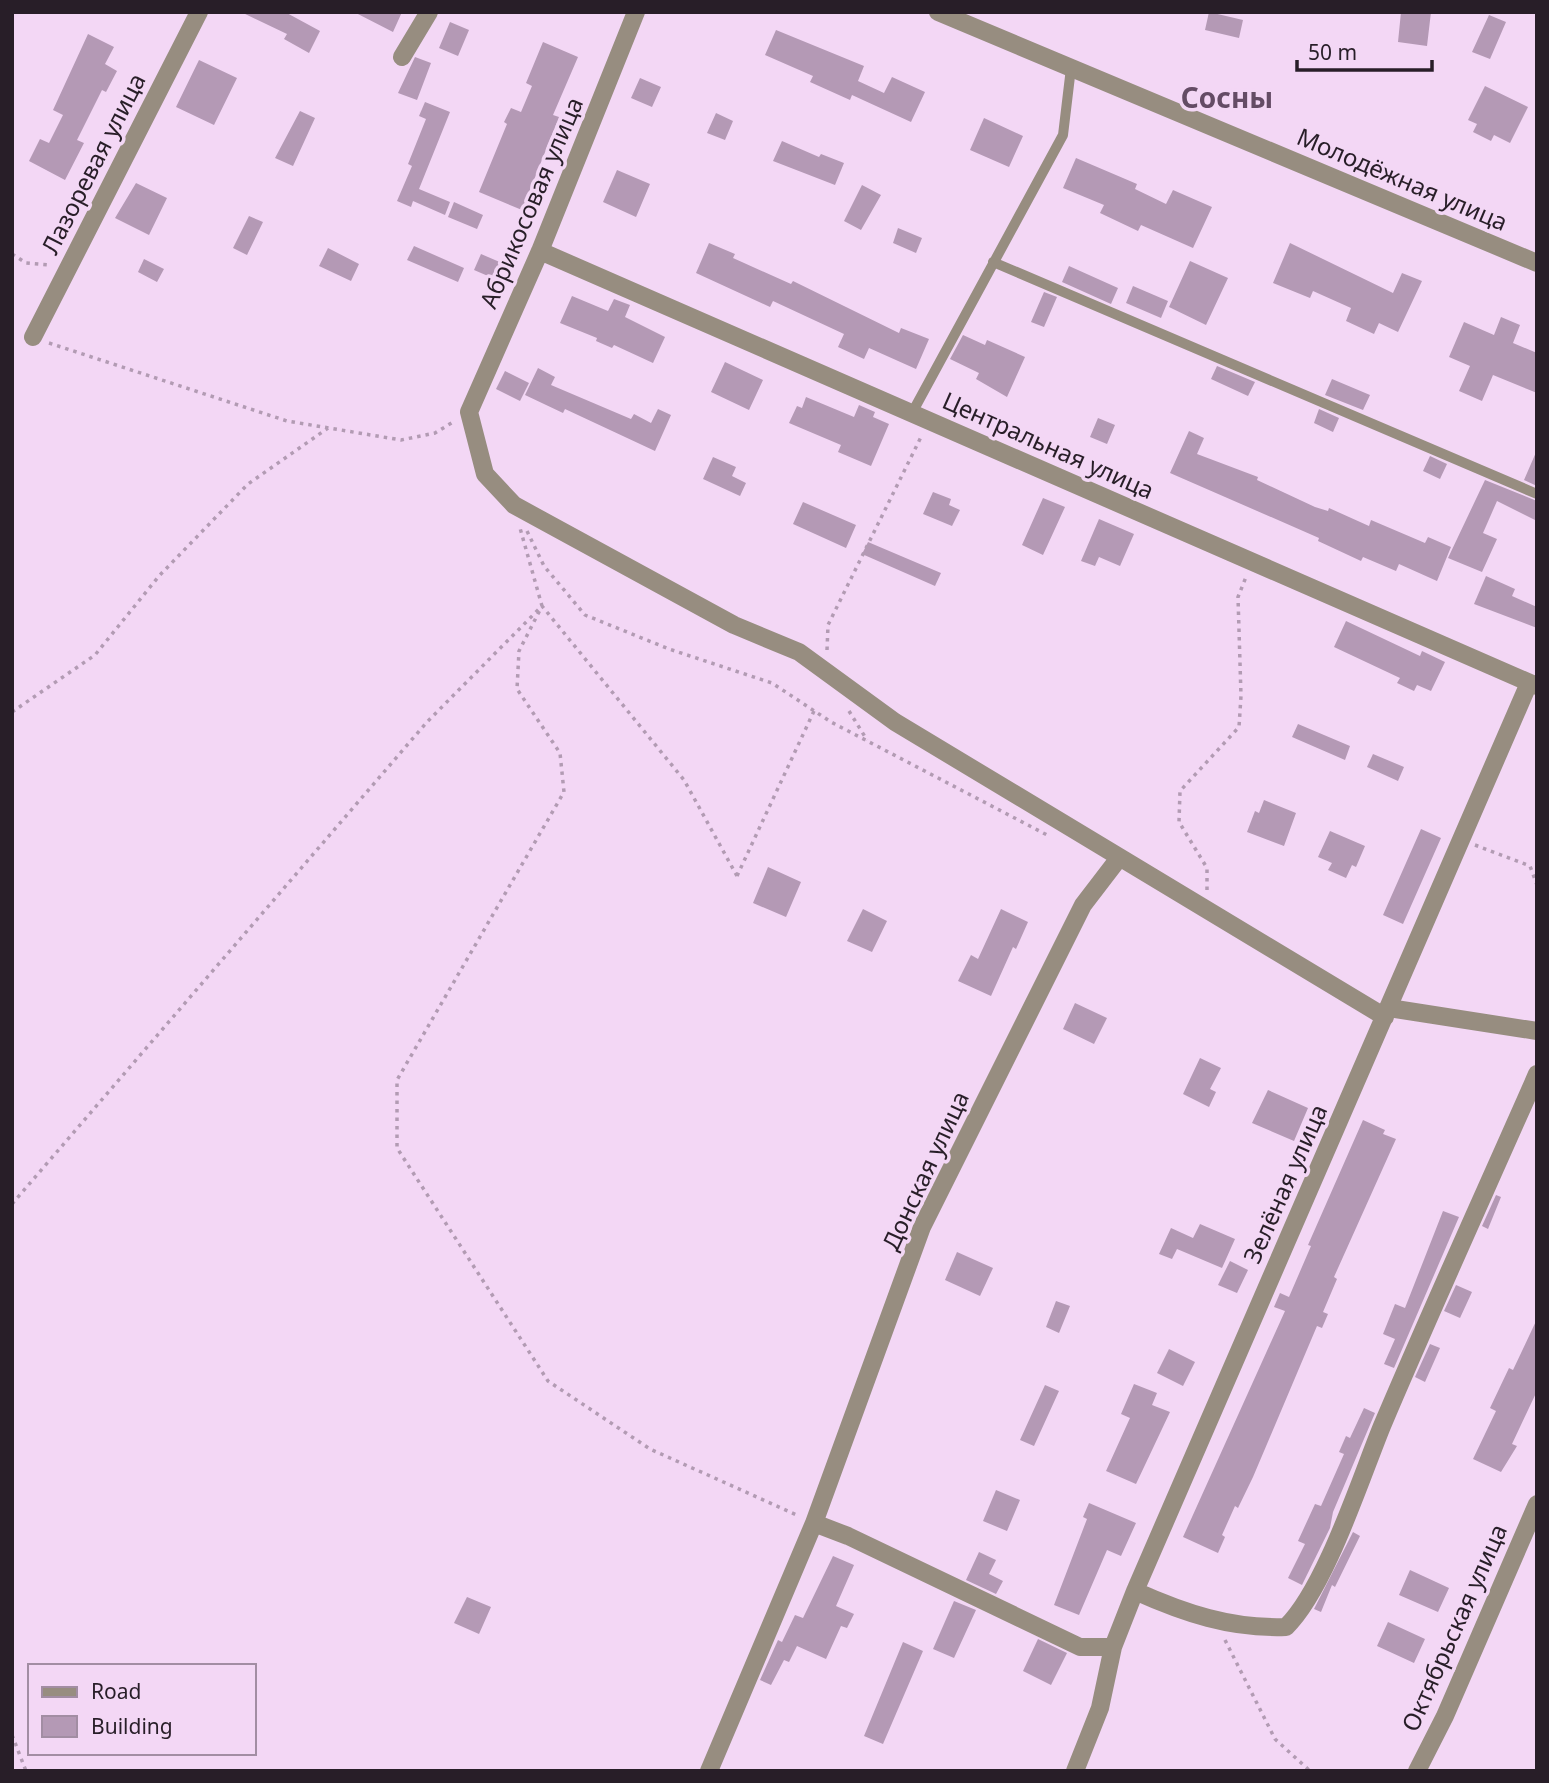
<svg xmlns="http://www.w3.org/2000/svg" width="1549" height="1783" viewBox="0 0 1549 1783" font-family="'Noto Sans',sans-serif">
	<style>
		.building { fill: #b499b5 }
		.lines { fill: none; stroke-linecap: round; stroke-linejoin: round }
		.path { stroke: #b29bb3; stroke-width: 3.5; stroke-dasharray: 3.5 5; stroke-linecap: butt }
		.lane { stroke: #978d80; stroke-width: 10 }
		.street { stroke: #978d80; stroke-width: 18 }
		.labels { text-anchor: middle; stroke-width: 7; stroke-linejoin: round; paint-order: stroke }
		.street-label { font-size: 24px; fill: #281e28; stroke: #f3d7f5 }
		.quarter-label { font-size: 28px; font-weight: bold; fill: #644c65; stroke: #f3d7f5 }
	</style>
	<rect width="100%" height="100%" fill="#f3d7f5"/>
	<!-- building -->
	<path class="building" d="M241,12H285L320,31L309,53L284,39L287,34Z
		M354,12H402L393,32Z
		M1209,12L1243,20L1239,38L1205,30Z
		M1401,12H1431L1427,46L1398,42Z
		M1489,15L1506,22L1490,59L1472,52Z
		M450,22L469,30L458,56L439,48Z
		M776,30L864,66L858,81L884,93L892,77L925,92L911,122L852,95L850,100L810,82L813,76L765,55Z
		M88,34L114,47L105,64L117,71L106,92L102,90L77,140L84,143L65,180L29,161L40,139L49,143L63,115L53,110Z
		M543,42L578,57L553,115L559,117L522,210L479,192L507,124L504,122L511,108L521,112L532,86L526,83Z
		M415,57L431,63L417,100L398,93Z
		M199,60L237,78L214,125L176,107Z
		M640,78L661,87L652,107L631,98Z
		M1485,86L1528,107L1510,143L1494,135L1491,141L1473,132L1477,124L1468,120Z
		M425,102L450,112L419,189L450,202L445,215L413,201L411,207L397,201L412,166L408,164L426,119L419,116Z
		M300,111L315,118L293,166L275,158Z
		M716,113L733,121L725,140L707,133Z
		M984,118L1023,136L1009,167L970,150Z
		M782,141L819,157L821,154L844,163L835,185L773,161Z
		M1076,158L1137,184L1135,189L1166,204L1173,190L1212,207L1193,248L1141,225L1138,231L1100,213L1104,205L1063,188Z
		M617,170L650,184L636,217L603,202Z
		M136,183L167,198L149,235L115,218Z
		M862,185L881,195L861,230L844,221Z
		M454,202L483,215L477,229L448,217Z
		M249,216L263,222L247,255L233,248Z
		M898,228L922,238L916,253L893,243Z
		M709,243L735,254L733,258L791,284L793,281L899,333L901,328L929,339L916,369L869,348L864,359L838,347L844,334L773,301L770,307L696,273Z
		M1290,243L1393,293L1402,273L1422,281L1398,332L1379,323L1374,334L1346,321L1351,308L1313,291L1310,298L1273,283Z
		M414,246L464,268L458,282L407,260Z
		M328,248L359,264L351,281L319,266Z
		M481,254L502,263L495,279L474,270Z
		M144,259L164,269L157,282L138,272Z
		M1190,261L1228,278L1206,325L1169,307Z
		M1069,266L1118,288L1111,304L1062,282Z
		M1133,286L1168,301L1161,318L1126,303Z
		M1044,292L1057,297L1044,327L1031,322Z
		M572,296L608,311L614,299L630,305L625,317L665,337L653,363L614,345L612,348L596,341L597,338L560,323Z
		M1501,317L1520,325L1513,343L1537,353V393L1493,375L1482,401L1459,391L1470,366L1449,357L1464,322L1494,335Z
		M963,335L985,345L987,340L1025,357L1007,397L976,379L979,373L950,359Z
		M725,362L763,380L749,410L711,392Z
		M1217,366L1255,382L1248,396L1211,379Z
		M538,368L555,377L551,385L631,419L634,414L651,423L658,409L671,415L655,451L565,409L563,413L525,395Z
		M505,371L529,383L520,401L496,389Z
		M1332,379L1370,395L1363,410L1325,395Z
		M806,397L854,417L859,405L875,412L873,417L889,424L871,466L838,452L841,445L789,423L797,406L802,408Z
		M1319,409L1339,418L1333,432L1314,423Z
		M1098,418L1115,425L1107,444L1090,437Z
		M1189,431L1204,438L1197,454L1258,477L1257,480L1315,507L1328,511L1329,508L1369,526L1371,520L1425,543L1428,537L1451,547L1437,581L1399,564L1396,571L1363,557L1361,561L1318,541L1319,538L1170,473Z
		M1537,450V486L1524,480Z
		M1430,456L1447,464L1440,479L1423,471Z
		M713,457L736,467L732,476L746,483L740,496L703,479Z
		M1485,480L1537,501V521L1497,501L1483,533L1497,539L1482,572L1448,558Z
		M933,492L951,499L949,505L960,510L952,526L923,514Z
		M1043,498L1065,507L1043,555L1022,545Z
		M803,502L856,525L846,548L793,524Z
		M1099,519L1134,534L1120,566L1099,557L1095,566L1081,561Z
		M868,542L941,573L935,586L862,554Z
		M1486,576L1515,589L1512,596L1537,607V628L1474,604Z
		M1346,621L1420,656L1422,651L1445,662L1431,691L1417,685L1414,691L1397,683L1400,678L1334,647Z
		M1298,724L1350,746L1345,760L1292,737Z
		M1373,754L1404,767L1398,781L1367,767Z
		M1264,800L1296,813L1284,846L1247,832L1255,811L1259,813Z
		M1421,829L1441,838L1403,924L1383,915Z
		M1330,831L1365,846L1356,867L1352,865L1346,878L1328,870L1332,863L1318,857Z
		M768,867L801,882L786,917L753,903Z
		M863,909L887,921L872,952L847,941Z
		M1001,909L1028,922L1016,949L1013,947L991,996L958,981L971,955L978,959Z
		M1075,1003L1107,1018L1094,1044L1063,1029Z
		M1200,1058L1221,1068L1210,1089L1216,1092L1209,1107L1183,1094Z
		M1268,1090L1308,1108L1294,1141L1252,1123Z
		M1363,1120L1385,1130L1383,1134L1396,1139L1334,1277L1337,1279L1323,1312L1328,1314L1322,1328L1317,1326L1253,1477L1238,1508L1235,1506L1222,1535L1225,1537L1218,1553L1183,1537L1285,1311L1274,1307L1280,1293L1289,1297L1311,1246L1308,1245Z
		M1496,1195L1501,1197L1488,1229L1482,1226Z
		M1443,1211L1459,1217L1394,1368L1384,1364L1395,1339L1383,1334L1395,1304L1405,1308Z
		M1200,1224L1235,1239L1222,1268L1177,1249L1172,1259L1159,1254L1171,1228L1193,1238Z
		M957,1252L993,1268L980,1296L945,1280Z
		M1230,1261L1248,1270L1237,1293L1218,1285Z
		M1456,1285L1472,1292L1460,1318L1444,1311Z
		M1056,1301L1070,1306L1059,1333L1046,1327Z
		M1537,1319V1391L1512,1444L1517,1446L1501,1472L1473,1459L1496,1411L1490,1408L1509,1368L1513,1370Z
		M1430,1344L1440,1348L1425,1382L1415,1377Z
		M1169,1349L1195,1362L1183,1386L1157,1373Z
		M1134,1384L1157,1393L1152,1405L1170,1412L1136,1484L1106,1471L1130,1418L1121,1414Z
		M1045,1385L1059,1391L1034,1446L1020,1440Z
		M1364,1408L1375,1413L1333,1512L1330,1528L1302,1585L1288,1578L1305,1544L1298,1541L1315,1504L1321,1506L1344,1454L1339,1452L1346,1436L1350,1438Z
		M996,1490L1020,1500L1007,1531L983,1521Z
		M1089,1503L1136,1523L1121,1556L1107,1550L1079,1615L1054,1605L1087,1519L1083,1517Z
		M1353,1532L1360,1536L1335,1587L1332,1585L1321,1612L1314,1609Z
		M979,1552L996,1560L989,1574L1003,1581L996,1594L966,1580Z
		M833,1556L854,1565L836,1606L854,1614L847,1628L841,1626L826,1659L797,1646L789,1662L784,1660L771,1685L760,1680L778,1640L782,1642L795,1615L803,1618Z
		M1410,1570L1449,1588L1438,1612L1399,1595Z
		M467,1597L491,1607L479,1634L454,1623Z
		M954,1601L976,1610L954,1658L933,1649Z
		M1388,1622L1425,1639L1414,1663L1377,1646Z
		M1038,1639L1067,1653L1051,1685L1023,1671Z
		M903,1642L923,1651L883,1744L864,1736Z"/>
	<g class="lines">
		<!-- path -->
		<path class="path" d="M12,254L26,263L49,265
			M49,343L287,421L401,440L435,433L453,422
			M527,531L544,566L585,615L669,649L772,683L831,722L1049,836
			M827,650L828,625L922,435
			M849,711L867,740
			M12,712L95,655L159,576L248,484L328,428
			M1475,845L1530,866L1537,885
			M737,876L684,780L542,606L519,651L517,689L560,753L564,792L397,1080V1148L548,1381L650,1449L799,1516
			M737,876L814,711
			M1207,890V868L1179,822L1180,791L1239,727L1241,696L1238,597L1246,577
			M12,1204L427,722L542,606L520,528
			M1225,1640L1275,1739L1310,1771
			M12,1735L26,1771"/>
		<!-- lane -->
		<path class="lane" d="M993,262L1537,494
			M912,413L1063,135L1071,68"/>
		<!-- street -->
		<path class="street" d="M636,12L540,251L469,412L485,474L514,505L734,625L799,652L895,722L1385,1017
			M938,12L1537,263
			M402,57L429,12
			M540,251L1537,686
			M33,337L199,12
			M1389,1008L1537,1031
			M814,1523L922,1227L1083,905L1119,858
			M1135,1591C1184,1613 1231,1629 1286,1627C1325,1589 1360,1480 1382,1426C1432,1308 1485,1192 1537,1074
			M709,1771L814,1523L848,1536L1080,1647H1113
			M1075,1771L1100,1708L1113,1647L1135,1591L1529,683
			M1417,1771L1445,1716L1537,1504"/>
	</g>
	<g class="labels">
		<!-- street labels -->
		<g class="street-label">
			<text transform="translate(94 164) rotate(-63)" y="8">Лазоревая улица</text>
			<text transform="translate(1402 180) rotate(23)" y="8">Молодёжная улица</text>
			<text transform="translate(532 203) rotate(-67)" y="8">Абрикосовая улица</text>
			<text transform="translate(1048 446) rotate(24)" y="8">Центральная улица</text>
			<text transform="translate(926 1171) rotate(-65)" y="8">Донская улица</text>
			<text transform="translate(1286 1184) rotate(-66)" y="8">Зелёная улица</text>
			<text transform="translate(1455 1628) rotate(-66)" y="8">Октябрьская улица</text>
		</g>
		<!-- quarter labels -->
		<g class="quarter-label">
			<text x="1227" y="108">Сосны</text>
		</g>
	</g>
	<!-- border -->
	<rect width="1549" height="1783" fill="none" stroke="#281e28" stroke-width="28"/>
	<!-- legend -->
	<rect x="28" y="1664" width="228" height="91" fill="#f3d7f5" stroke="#a28da3" stroke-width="2"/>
	<rect x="42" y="1687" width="35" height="10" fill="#978d80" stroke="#a28da3" stroke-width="2"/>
	<text x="91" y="1699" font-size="21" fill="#281e28">Road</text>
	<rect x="42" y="1716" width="35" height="21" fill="#b499b5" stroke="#a28da3" stroke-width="2"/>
	<text x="91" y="1734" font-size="21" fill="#281e28">Building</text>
	<!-- scale -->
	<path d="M1297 60v10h135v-10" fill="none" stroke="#281e28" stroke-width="3.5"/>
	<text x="1308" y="60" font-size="21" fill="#281e28" stroke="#f3d7f5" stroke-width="5" paint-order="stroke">50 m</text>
</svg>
